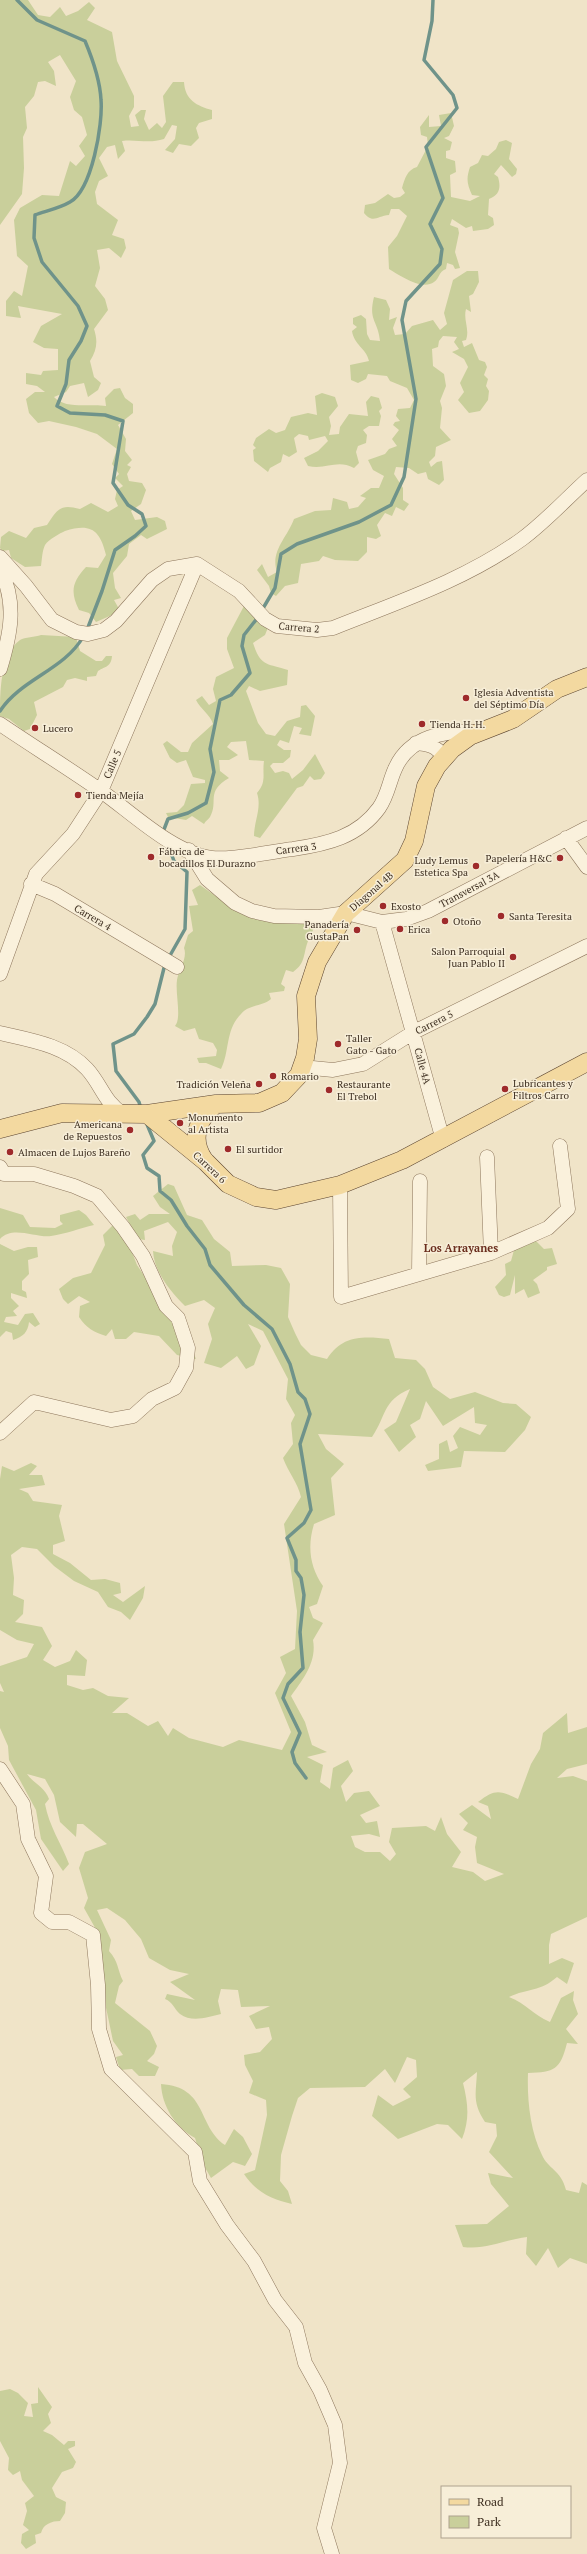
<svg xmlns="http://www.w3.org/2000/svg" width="587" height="2554" viewBox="0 0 587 2554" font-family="'PT Serif',serif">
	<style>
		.green { fill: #c9cf9b }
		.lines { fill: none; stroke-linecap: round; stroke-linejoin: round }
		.stream { stroke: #6f938a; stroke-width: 3.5 }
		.minor-casing { stroke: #8d765c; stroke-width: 15 }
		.major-casing { stroke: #5b4430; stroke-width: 19 }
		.minor { stroke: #faf1dc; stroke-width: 14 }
		.major { stroke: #f3d9a0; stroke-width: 18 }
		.poi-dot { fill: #9e2a2b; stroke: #f7eed8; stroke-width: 1.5 }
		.labels { text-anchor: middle; stroke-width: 3; stroke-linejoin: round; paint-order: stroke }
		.street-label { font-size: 10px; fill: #3d2e20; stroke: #f7eed8 }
		.poi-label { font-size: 10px; fill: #3d2e20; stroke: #f7eed8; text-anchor: start }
		.neighbourhood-label { font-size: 11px; font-weight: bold; fill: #6b2e1e; stroke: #f7eed8 }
	</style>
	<rect width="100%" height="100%" fill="#f0e4c8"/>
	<!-- green -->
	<path class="green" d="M0,0H28L38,15L50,17L60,7L66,16L78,11L89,2L95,8L87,20L112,32L117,61L134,96V107L129,116L131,127L139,126L135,115L141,110H146L144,119L149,130L157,123L162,128L166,122L163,96L173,82H184C185,100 197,106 212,110V119L199,123L196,128L199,138L191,146L179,144L173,153L165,150L175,139L177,126L172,125L164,139C149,144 136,139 122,141L125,151L118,159L115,145L107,147L99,158L108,176L99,181L95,192L97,204L118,220L112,235L124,239L126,248L121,258L109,248L97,250L100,268L95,286L105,299L108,310L94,329C98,341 97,350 90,361L94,377L101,383L98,390L88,397L84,383L70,386L66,392L54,397C66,410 91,403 106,406L105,398L114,389L120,388L125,398L133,404V413L118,425L126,439L125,451L132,460L127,465L131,467L127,474L129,481L142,483L146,490L141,504L131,511L135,520L157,517L165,521L167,529L147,539L141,535L129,544L127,556L113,573L115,588L121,598L114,600L119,609L112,615L96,622L89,613L79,610C70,592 72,582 86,567L98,568L106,555C100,530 91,523 65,531C59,534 49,539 45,545C42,551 42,560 41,566L25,567L11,558L9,550L2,551L0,548L1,537L9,531L26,538L34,528L47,525C58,508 61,504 80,509L91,503L108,512L118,506L115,499L117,490L123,486L115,478L119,474L112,464L117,449L97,434L76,427L49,421L38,423L29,413L26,399L35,392H45L37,386L26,384V373L41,375L43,371L58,370V349L44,348L33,342L41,326L62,314L18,306L21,318L6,316V301L14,291L22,296L28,266L17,256L14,220L20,208L42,195L59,196L70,161L76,166L85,156L79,146L87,135L82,117L74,110L70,97L76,81L60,55L48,62L54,71L56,86L45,81L38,82L34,96L25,107L27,128L23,137L24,168L22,194L0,225Z
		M451,113L454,126L449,136L444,138L452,142L450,150L446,151V158L455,161L456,172L450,175L451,197L470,201L480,196L472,195C467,184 466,179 470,167L478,163L482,155L488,156L496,149L499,142L506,140L512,143L509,159L517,169L516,174L512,177L501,165L494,174L498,177C501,187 500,195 489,199L488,215L493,218L494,225L488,229L473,231L472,226L466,228L452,219L450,225L458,228L459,233L455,252L460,268L455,269L453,265L447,263L446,269C438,272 440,278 434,282C422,291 399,275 389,269L388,247L397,236L407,216L399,209H391L389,215C377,216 373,224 364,213L365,205L375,203L388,194L394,198L400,197L405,193L402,188C405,178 407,170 417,167L428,146L427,137L421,135L420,127L429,115V127L441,126L439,115Z
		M467,271H478L479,282L473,294L469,296L471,312L466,309C463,320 470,329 466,340L462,341L464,347L472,343L479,360L485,362L487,367L484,375L488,379L486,386L489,391L488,400L480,411L469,413L458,400L464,392L460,383L468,367L464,359L452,352L459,349L454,342L457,337L443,336L439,341L438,347L432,349L433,366L444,374L446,386L440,401L442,408L440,428L451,440L436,447L435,456L429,462L431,467L437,462L442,461L444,480L439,485L428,479L426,472L418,474L409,468L396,467L394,474L403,488V500L409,504L404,511L396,507L392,516L385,513L377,525L381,536L376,539L367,537V552L358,561L335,560L323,556L319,561L301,564L298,583L285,586L276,596L271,593L269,586L257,570L262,564L268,577L277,572C270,551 287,538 294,519L315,511L331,510L333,498L347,502L349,509L358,507L366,498L360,496L371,488H379L384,476L373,470L368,460L385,454L389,449L397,446L392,439L399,430L393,425L395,422L400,421L396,416L398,409L410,408L414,400L407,388L390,381L387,376L368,374L366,379L358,383L351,380L350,365L369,361C366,348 354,345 352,331L357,327L353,324V318L361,315L366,319L367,334L370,340L380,341C378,320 368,321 374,297L386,300L390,309L389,320L397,317L393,328L395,335L405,334L412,326L433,320L440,330L447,324L444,313L453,280Z
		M322,393L335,397L338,406L329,417L331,426L329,435L339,434L340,427L349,414L368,416L366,402L371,396L379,398L382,408L379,411L381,416L379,426H369L363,430L367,435L366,443L358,446L356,452L359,463L354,468C337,459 326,470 308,466L304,458L318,451L328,441L325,436L309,440L308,436L299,434L294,438L297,452L289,457L283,454L281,462L270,468L268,472L254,461L253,450L256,448L253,445L256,438L269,429L276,433L285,430L291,417L308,413L317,415L315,396Z
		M244,606L269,625L265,635L253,643C261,668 268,663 288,670L287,685L260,691L249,686L246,691L258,723L266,734L275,736L287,721L300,717L301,706L306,705L315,716L311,736L299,734L302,728L294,726L289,743L280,740L277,745L284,750H291L290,757L283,763H273L270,766L275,773L283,771L289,773L292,779L303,770L315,754L325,773L321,779L314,780L310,776L303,786L297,788L260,838L254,836C254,821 262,808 257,793C267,782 262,774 264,761L249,760L246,741L231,742L227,747L238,755L229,760H219L220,771L229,778C205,792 219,801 210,817C209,819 205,821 204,824L192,816L186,820L168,817L166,813L177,812L184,805L191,784L205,783V780L193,777L186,760L177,763L170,758L163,744L167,741L181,752H188L192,743L213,724C210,714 201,710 196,700L202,696L209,705L216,701L213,689L216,677L234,668L227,649V638Z
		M41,635L76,637L80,651L96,661H102L106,656H112C111,667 106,666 98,671L96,676L87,677V681L75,678L67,680L63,687L34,702L37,715L30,729L24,731L9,719L0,716C0,693 0,654 20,640C25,637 35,637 41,635Z
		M200,885L217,897L314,920C315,930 311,933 308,941C303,954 306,963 293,972L286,970L281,984L285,987L284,991L269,993L271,999C262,1007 249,1004 241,1014C225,1030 230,1051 221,1069L206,1063H199L197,1058L216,1056L217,1050L213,1043L199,1039L195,1028L184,1031L175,1026C182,1018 175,994 177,980C178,971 188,958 184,948L188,935L193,931L189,906L198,905L192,890Z
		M168,1184L174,1186L187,1215L202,1220L214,1239L230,1252L232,1266L266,1265L281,1268L290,1284L288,1317L295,1333L301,1345L311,1355L327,1359C342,1335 363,1336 389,1339L395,1358L416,1360L425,1369L433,1387L450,1399L475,1392L503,1403L516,1404L531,1417L525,1430L505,1452L464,1451L461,1467L428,1471L425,1465L439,1459V1444L447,1440L450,1452L458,1448L453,1436L460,1427L480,1435L487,1425L475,1423L474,1407L443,1426L426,1401L420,1419L410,1425L416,1437L399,1452L384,1430L396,1422L410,1389C382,1401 387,1415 372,1437L318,1434L326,1449L344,1464L331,1478L335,1515L314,1524C307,1547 310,1567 323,1586L317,1604L309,1607L313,1618L323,1623L313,1640C317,1662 303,1679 291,1696L305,1722L312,1745L327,1752L307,1757L323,1765L320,1782L330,1789L333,1768L348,1760L353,1771L341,1786L346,1802L354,1793L369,1791L380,1806L360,1815L366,1823L377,1821L380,1837L369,1834L351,1836L355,1847L365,1852H380L390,1861L396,1854L389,1842L392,1828L426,1826L435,1831L441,1817L447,1834L461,1852L452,1867L473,1872L485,1881L504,1874L477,1863L475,1847L477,1837L463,1830L468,1823L459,1814L472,1805L491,1819L488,1806L478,1802C495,1789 499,1790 518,1799L531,1764L540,1749L543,1733L567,1713L568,1733L587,1727V1764L567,1769L557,1778L573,1776L587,1781V1917L551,1934L549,1945V1964L562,1958L574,1963L567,1984L557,1977C540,1992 528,1988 509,1997C527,2004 532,2014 550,2022L561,1998L574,1991L573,2000L578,2014L566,2029L578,2044L567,2043C560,2070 555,2072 528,2073C527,2099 530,2131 542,2155C548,2169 561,2170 566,2190L579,2193L582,2182L587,2185V2264L570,2258L558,2268L548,2248L536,2266L526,2254L527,2237C503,2240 487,2250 463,2247L455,2225L487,2224L509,2206L491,2184L488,2173L513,2178L489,2152L497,2136L496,2124L485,2122C472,2102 476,2094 477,2072L463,2083C468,2103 470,2119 462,2139L448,2125L437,2124L398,2139L372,2116L378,2095L393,2106L411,2097L403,2089L417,2077L416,2060L407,2057L395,2083L385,2069L365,2087L310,2088L298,2098L292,2116L281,2155L280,2181L288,2191L292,2204C271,2199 256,2192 244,2174L255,2170L267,2115L266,2100L249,2093L253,2081L245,2065L244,2055L260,2052L272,2039L269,2027L256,2029L249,2016L270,2006L241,2007L238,1990L221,1989L218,2001L221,2014C208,2017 192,2023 180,2014C174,2009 173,2002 165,1999L167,1994L195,2000L170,1982L189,1974L170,1970L149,1958L141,1939L125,1920L107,1908L97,1910L111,1940L109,1951C119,1962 117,1969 123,1981L119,1986L115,2003L150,2031L157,2046L154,2054L147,2061L159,2067L155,2076H139L132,2069L120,2070L116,2057L123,2055L113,2041L104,1998L98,1933L84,1908L88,1898L79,1868L85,1852L107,1844L83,1824H77L76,1837L60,1822L54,1795L45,1779L27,1774C34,1784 45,1787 49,1799L45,1804C49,1826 61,1843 69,1864L63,1871L41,1839L36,1810L9,1760L8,1746L0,1728V1691L4,1692L0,1683V1666L27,1657L34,1644L17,1640L0,1630V1479L2,1466L14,1471L31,1463L37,1466L29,1475H42L45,1485L19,1489L28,1493L33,1501L62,1505L59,1516L65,1541L53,1545V1554L70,1563L91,1580L105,1579L120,1583L121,1593L113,1595L123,1602L145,1586L143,1598L130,1620L121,1612L108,1607L98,1592L74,1581L54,1566L37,1549L22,1547L11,1555L14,1578L13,1595L24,1600L23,1614L15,1622L42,1627L52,1646L43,1660L55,1667L70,1661L76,1650L87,1660L85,1676L67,1675V1685L83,1690L93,1688L108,1696L129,1698L112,1713H127L148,1726L158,1721L168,1736L173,1728L189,1738L223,1747L239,1740L282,1750L291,1732L275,1693L286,1673L280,1657L295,1649L297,1611L284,1524L301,1497C298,1483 288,1472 283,1458L293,1444L291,1423L295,1415L286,1399L288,1379L263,1331L248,1324L261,1346L254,1365L246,1369L237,1356L221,1368L204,1363L212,1339L208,1324L215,1308L204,1300L185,1306C171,1292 154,1272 153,1251L173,1256L172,1246L177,1232L168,1222L144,1231L145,1240L138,1239L126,1217L135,1214L140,1220L149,1214H170L160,1207L153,1196Z
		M0,1208L23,1215L30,1227L55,1228L63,1224L60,1221V1215L79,1210L86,1215L94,1225C80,1228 66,1234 51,1236C36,1238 12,1225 0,1239Z
		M113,1225L128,1242L137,1265L190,1344L196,1359L177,1355L159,1336L134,1332L126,1339H115L112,1329L106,1336C94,1332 86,1328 79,1317L80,1306L90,1302L79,1296L68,1304L63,1299L59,1289L73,1278L91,1273L105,1245L103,1235Z
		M534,1239L544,1249L552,1248L557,1264L547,1267V1270L533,1280L537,1284L540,1293L528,1298L524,1289L515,1294V1275L510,1295L504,1297L499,1295L495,1287L506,1275L505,1264L511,1261L516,1243Z
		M0,1244L14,1251L28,1247H37L38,1257L28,1260L29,1274L22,1281V1290L26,1292L27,1298L11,1293V1298L19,1306L13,1311L17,1316L6,1317L4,1322L18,1325L25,1314L33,1313L40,1324L35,1327L29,1322C28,1332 23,1337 13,1340L12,1333L6,1331L0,1337Z
		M161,2084C208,2087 197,2126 225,2145L234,2129L243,2137L252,2154L245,2166L233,2162L211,2178L203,2164L195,2138C175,2127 162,2106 161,2084Z
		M38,2387L52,2407L48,2414L51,2423L43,2431L52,2435L64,2445L68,2441H75V2446L68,2449L76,2462L73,2468L62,2472L52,2488L56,2497L66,2502L65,2513L60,2521C52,2521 43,2524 41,2533L35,2535L36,2543L26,2549L21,2543L22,2534L29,2530L23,2525L27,2511L25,2503L34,2496L22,2480L20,2471L13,2475L8,2470L9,2458L0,2441V2391L10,2389L18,2393L28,2403L24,2416L33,2417L31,2404L38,2403Z"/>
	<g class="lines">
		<!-- stream -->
		<path class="stream" d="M17,0L37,20L85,41C93,60 100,79 101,100C103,124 92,190 70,202C60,208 46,211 35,215L34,238L42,262L78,306L87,326L81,341L69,360L66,384L57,406L70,413L105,415L123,421L113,483L128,505L142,514L146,526L135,536L115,550L102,591L87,630
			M262,610L275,588L281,554L297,544L359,522L391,505L404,477L416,399L402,320L406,301L440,264L442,249L430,224L443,198L426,147L457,108L453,95L424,60L432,21L433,0
			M0,711C21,679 64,670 83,637
			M163,832L168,819L188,813L206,803L214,772L210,749L220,700L231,695L250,673L242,646L244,635L259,616
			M168,959L185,929L187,872L174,861L168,845
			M141,1109L139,1102L116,1071L113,1044L134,1034L147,1017L155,1004L165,964
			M146,1122L154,1141L143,1155L147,1168L159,1176L160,1191L171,1200L187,1226L205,1249L210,1265L244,1305L272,1329L290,1364L298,1392L305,1399L310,1414L300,1444L311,1510L304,1523L287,1538L296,1560V1571L301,1578L304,1595L300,1632L303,1668L288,1684L283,1698L300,1733L292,1752L295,1763L306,1778"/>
		<defs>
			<path id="minor" d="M0,557L26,586L52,620L76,632L88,634L104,630L116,621L152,580L168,569L197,564L239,591L265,619L277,626L317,630L333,628C398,602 465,580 522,539C545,522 566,499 587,480
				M0,568C17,603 11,633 0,669
				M0,724C34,747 68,768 101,791C131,812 174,854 212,858C236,860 268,852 293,849C327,844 358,837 379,808C388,795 389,782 395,769C409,736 446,730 477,732
				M416,743C429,744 436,746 444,757
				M566,838L587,867
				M189,850L207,879L235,903L252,911L274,916L319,917L346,913L382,922L406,919L428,911L587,828
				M31,884L55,894L177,967
				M382,922L443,1140
				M0,974L36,874L73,834L101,791L197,564
				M0,1033C30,1040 65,1045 87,1069C101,1084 104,1102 123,1114
				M302,1067L333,1070L363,1064L414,1032L587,946
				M487,1157L491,1253
				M0,1167L4,1174H34L74,1186L97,1196L123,1227L143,1256L166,1306L178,1318L188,1348L186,1368L175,1388L152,1399L133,1416L111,1420L34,1402L0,1433
				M340,1185L341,1297L491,1253L548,1228L568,1209L560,1146
				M419,1274L420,1181
				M0,1769L23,1804L28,1839L46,1876L41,1913L52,1922H69L93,1935L98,1985L99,2029L111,2069L195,2152L200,2181L227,2225L254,2261L275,2300L296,2327L305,2363L320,2390L335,2425L340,2463L324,2528L332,2554"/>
			<path id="major" d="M147,1114L206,1162L228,1184L256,1197L276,1200L340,1185L402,1160L587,1062
				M0,1129L62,1113L147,1114L216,1104L259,1103L282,1093L299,1075L305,1058L308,1039L306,996L317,962L346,913L405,860L414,841L426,786L437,766L452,749L470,736L513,719L557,689L587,677
				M204,1160C190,1140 197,1118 216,1104"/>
		</defs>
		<!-- minor casing -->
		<use href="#minor" class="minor-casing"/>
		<!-- major casing -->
		<use href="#major" class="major-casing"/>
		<!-- minor -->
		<use href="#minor" class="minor"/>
		<!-- major -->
		<use href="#major" class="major"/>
	</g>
	<!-- markers -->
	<g class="poi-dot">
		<circle cx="466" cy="698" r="4"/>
		<circle cx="422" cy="724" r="4"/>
		<circle cx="35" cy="728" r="4"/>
		<circle cx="78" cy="795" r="4"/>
		<circle cx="151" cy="857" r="4"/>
		<circle cx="560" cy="858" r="4"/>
		<circle cx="476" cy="866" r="4"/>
		<circle cx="383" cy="906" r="4"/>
		<circle cx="501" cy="916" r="4"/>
		<circle cx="445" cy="921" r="4"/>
		<circle cx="400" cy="929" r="4"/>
		<circle cx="357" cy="930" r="4"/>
		<circle cx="513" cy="957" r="4"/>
		<circle cx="338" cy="1044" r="4"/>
		<circle cx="273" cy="1076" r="4"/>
		<circle cx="259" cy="1084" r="4"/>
		<circle cx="505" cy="1089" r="4"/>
		<circle cx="329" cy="1090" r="4"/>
		<circle cx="180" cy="1123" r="4"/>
		<circle cx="130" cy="1130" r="4"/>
		<circle cx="228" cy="1149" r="4"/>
		<circle cx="10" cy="1152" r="4"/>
	</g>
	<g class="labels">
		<!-- street labels -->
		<g class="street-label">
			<text transform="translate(299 627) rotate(5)" y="4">Carrera 2</text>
			<text transform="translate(112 764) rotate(-67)" y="4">Calle 5</text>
			<text transform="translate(296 848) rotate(-7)" y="4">Carrera 3</text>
			<text transform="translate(469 889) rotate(-28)" y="4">Transversal 3A</text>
			<text transform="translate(371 891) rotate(-41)" y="4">Diagonal 4B</text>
			<text transform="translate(93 917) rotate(30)" y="4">Carrera 4</text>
			<text transform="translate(434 1022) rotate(-27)" y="4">Carrera 5</text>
			<text transform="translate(423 1066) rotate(75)" y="4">Calle 4A</text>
			<text transform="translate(210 1167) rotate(43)" y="4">Carrera 6</text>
		</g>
		<!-- poi labels -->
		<g class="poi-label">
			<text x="474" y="696">Iglesia Adventista<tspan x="474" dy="12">del Séptimo Día</tspan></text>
			<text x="430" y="728">Tienda H. H.</text>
			<text x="43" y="732">Lucero</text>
			<text x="86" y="799">Tienda Mejía</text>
			<text x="159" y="855">Fábrica de<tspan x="159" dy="12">bocadillos El Durazno</tspan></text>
			<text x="552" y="862" text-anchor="end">Papelería H&amp;C</text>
			<text x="468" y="864" text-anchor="end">Ludy Lemus<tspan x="468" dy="12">Estetica Spa</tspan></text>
			<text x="391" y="910">Exosto</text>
			<text x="509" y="920">Santa Teresita</text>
			<text x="453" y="925">Otoño</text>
			<text x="349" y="928" text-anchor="end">Panadería<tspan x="349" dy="12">GustaPan</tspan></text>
			<text x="408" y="933">Erica</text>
			<text x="505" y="955" text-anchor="end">Salon Parroquial<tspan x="505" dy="12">Juan Pablo II</tspan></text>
			<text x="346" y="1042">Taller<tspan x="346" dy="12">Gato - Gato</tspan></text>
			<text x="281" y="1080">Romario</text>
			<text x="513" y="1087">Lubricantes y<tspan x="513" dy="12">Filtros Carro</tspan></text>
			<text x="251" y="1088" text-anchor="end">Tradición Veleña</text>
			<text x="337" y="1088">Restaurante<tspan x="337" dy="12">El Trebol</tspan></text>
			<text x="188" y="1121">Monumento<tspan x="188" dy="12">al Artista</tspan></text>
			<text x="122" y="1128" text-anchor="end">Americana<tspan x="122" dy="12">de Repuestos</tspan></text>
			<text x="236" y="1153">El surtidor</text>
			<text x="18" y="1156">Almacen de Lujos Bareño</text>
		</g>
		<!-- neighbourhood labels -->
		<g class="neighbourhood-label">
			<text x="461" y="1252">Los Arrayanes</text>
		</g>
	</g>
	<!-- legend -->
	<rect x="441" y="2486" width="130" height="52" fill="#f7eed8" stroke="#ada18e"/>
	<rect x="449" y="2499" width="20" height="6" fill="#f3d9a0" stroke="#ada18e"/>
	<text x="477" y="2506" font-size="12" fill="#3d2e20">Road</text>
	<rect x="449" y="2516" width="20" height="12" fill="#c9cf9b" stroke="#ada18e"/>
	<text x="477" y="2526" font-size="12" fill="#3d2e20">Park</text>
</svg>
